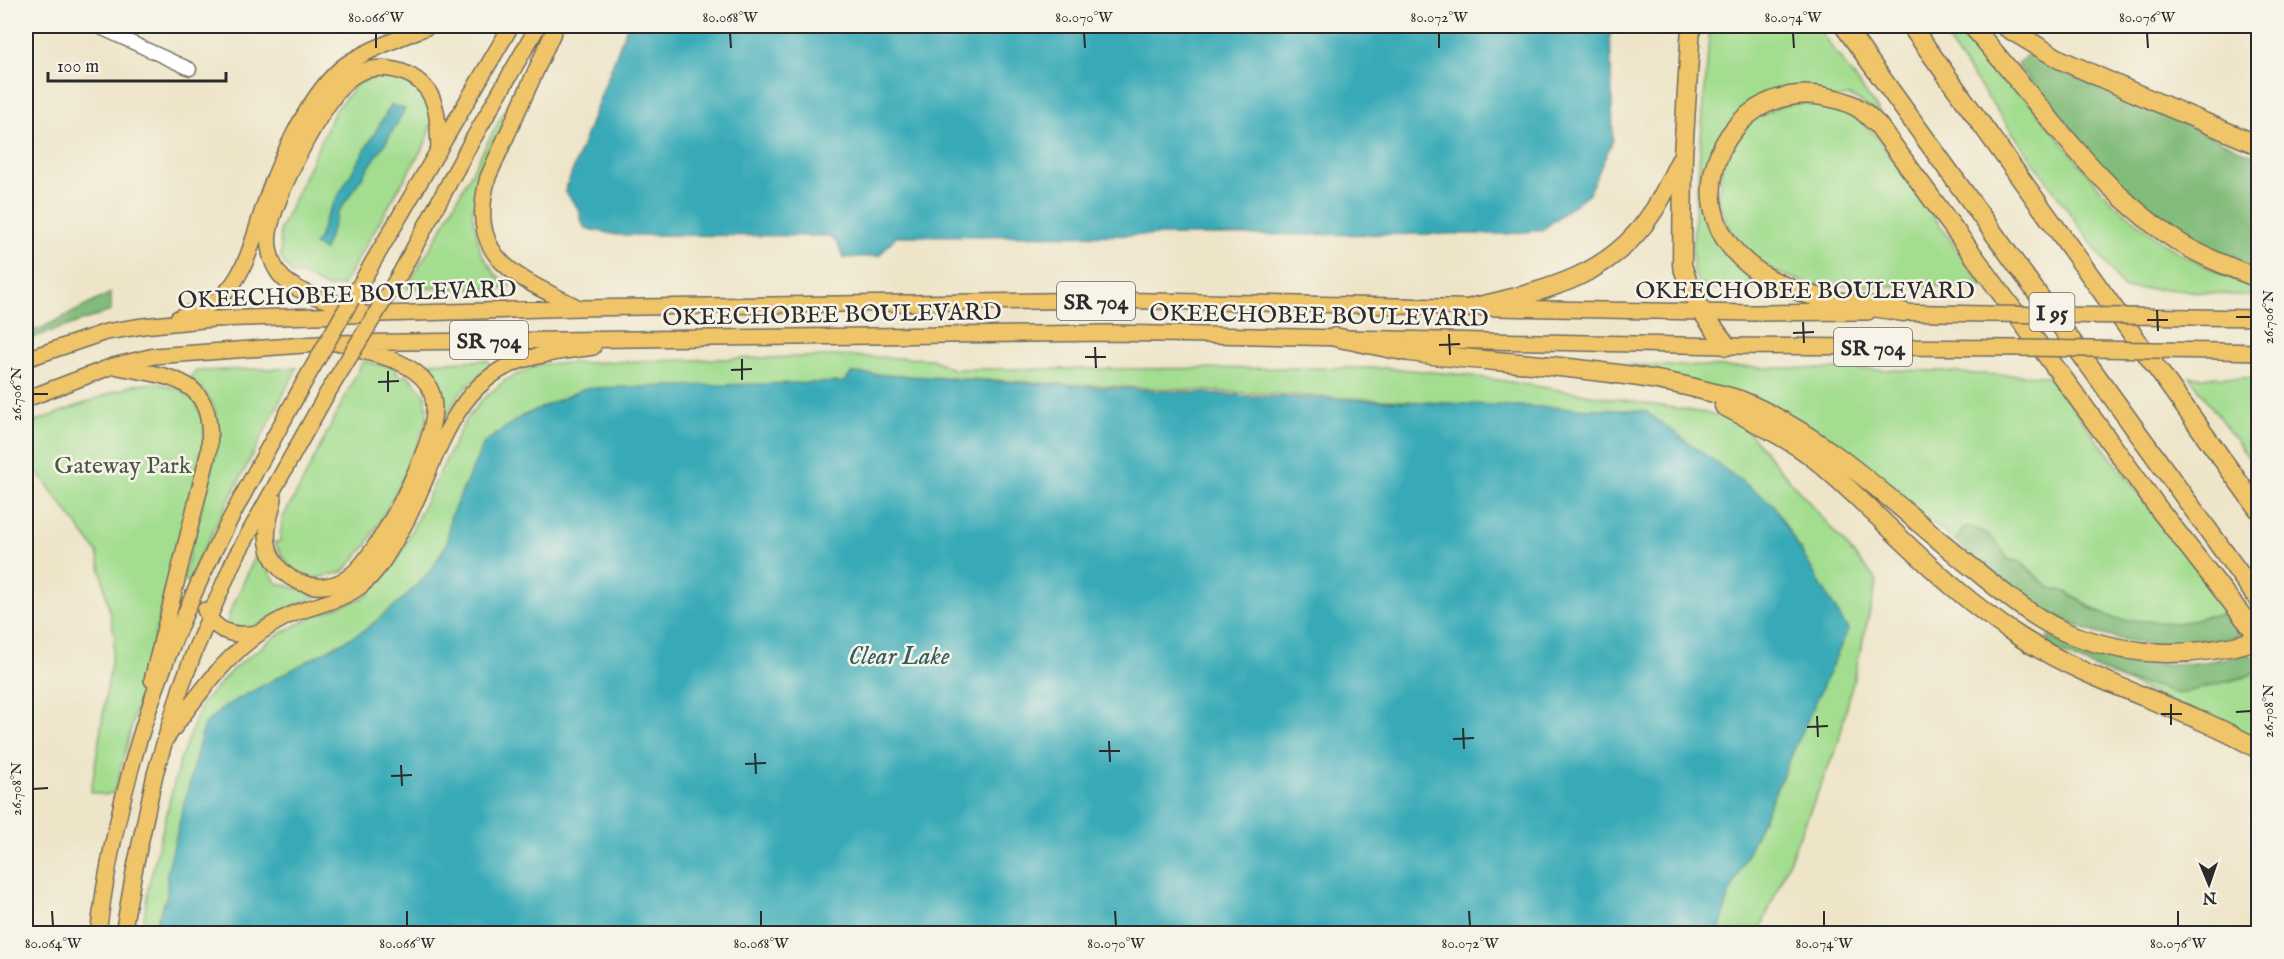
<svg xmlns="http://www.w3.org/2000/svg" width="2284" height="959" viewBox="0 0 2284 959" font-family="'IM FELL English',serif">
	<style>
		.green { fill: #a3dd8f; stroke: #67845d; stroke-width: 1.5 }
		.forest { fill: #82bc7a; stroke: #567452; stroke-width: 1.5 }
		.water { fill: #39aab7; stroke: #326a71; stroke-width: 1.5 }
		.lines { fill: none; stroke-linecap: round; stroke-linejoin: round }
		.canal { stroke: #39aab7; stroke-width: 12 }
		.minor-casing { stroke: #6f6c62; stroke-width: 15 }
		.major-casing { stroke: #6f6c62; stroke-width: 18 }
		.highway-casing { stroke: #6f6c62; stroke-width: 21 }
		.minor { stroke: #fff; stroke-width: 12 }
		.major { stroke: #f0c469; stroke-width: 15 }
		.highway { stroke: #f0c469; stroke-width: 18 }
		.major-bridge-casing { stroke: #6f6c62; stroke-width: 18; stroke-linecap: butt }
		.major-bridge { stroke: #f0c469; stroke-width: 15 }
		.ticks { fill: none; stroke: #2b2b2b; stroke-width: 2 }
		.labels { text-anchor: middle; stroke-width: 5; stroke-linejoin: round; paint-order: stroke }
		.shield { fill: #f7f3e8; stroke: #686764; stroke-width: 1.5 }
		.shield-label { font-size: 22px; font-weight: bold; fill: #2b2b2b }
		.street-label { font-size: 24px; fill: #2b2b2b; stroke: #f7f3e8 }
		.park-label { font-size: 24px; fill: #495844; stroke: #f7f3e8 }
		.water-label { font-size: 26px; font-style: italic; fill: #315e63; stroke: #f7f3e8 }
		.neatline { fill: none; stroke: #2b2b2b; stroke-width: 2 }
		.ticks-label { font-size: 15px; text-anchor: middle; fill: #2b2b2b }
	</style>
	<rect width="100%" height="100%" fill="#f7f3e8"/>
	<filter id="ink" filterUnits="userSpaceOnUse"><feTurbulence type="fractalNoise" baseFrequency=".0167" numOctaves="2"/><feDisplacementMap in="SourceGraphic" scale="12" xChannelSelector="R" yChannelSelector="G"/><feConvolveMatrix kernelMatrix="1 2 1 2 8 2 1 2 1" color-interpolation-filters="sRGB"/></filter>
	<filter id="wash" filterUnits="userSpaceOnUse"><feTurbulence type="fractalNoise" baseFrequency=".008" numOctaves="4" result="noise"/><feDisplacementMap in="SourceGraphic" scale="24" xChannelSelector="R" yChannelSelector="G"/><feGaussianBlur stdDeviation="1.35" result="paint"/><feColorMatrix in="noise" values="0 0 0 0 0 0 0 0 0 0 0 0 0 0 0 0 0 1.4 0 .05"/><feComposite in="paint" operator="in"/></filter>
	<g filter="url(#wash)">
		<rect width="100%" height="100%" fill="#eee5c9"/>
		<!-- green -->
		<path class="green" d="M1710,26H1816L1882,115L1850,96L1745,111L1706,202L1767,285L1765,288L1701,289L1693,270V239Z
			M1937,26H1967L2103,192L2117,206L2165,244L2187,257L2234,280L2238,277L2258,285V297L2166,289H2124Z
			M533,58L481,174L472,212L481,253L496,275L510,285L506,289L406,288L437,237Z
			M376,77C404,77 431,88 431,121C431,128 427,137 425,144L342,286L326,287L299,273L293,276L281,258L280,230L335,111L358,83Z
			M1789,102C1830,104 1847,104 1876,136L1984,287L1812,285L1761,267L1733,239L1718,200L1723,158L1750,121Z
			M842,356L932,359L952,369L1387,368L1466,375L1736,418L1877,581L1838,744L1759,933H1719L1728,897L1645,411L1467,404L852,373L845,382L450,518L447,543L432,569L405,597L365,630L225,706L204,725L167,873V896L152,933L142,934L148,888L179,763L202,703L233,669L276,636L314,616L367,596L399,556L465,421L483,399L506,380L540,364Z
			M488,360L491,367C464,387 456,393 442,426L440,396L421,366L426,363Z
			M363,361L397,368V374L405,377L407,374L426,396L427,419L405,475L366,546L343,572L313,579L291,569L274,543L280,541L282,519L299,489Z
			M1630,365L1942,371L1975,374L2048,376L2235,618L2227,615L2206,616L2186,622L2175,623L2127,621L2107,616L2066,592L2050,588L2040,581L2032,571L2020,562L2007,559L1969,527L1963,529L1955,541L1834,446L1628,367Z
			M297,368L187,582L183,579C191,545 225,439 215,410C211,397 199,387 189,378L196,371Z
			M2190,377L2258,378V471Z
			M156,383L179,389L195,402L205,423L203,446L115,792L105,795L91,792L115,637L97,552L40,475L26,465V425L133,385Z
			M259,548L268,571L277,583L320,595L276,614L255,627H234L227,624L230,612Z
			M2258,666V743L2125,681L2163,688L2171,693H2181L2245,677L2258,669Z"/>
		<!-- forest -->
		<path class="forest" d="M2030,52L2074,76L2258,157V271L2213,253L2155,217L2101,165L2017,65Z
			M111,293V311L26,340V330H38Z
			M1969,527C1985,529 2001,544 2007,559L2020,562L2050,588L2066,592L2092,609L2115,619L2175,623L2186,622L2206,616L2228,615L2235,618L2247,634C2172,655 2096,644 2030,602C2004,585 1980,561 1955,541L1963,529Z
			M2048,636C2119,666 2174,673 2249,653L2258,663C2258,672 2253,674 2245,677L2181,693H2171L2163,688L2125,681L2048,647Z"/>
		<!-- water -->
		<path class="water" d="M627,26H1610L1613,140L1589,193L1542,230L1506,234L896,236L879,256L843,258L838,244L829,236L617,235L584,228L578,209L565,191Z
			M391,105L405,109L388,139L339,211L324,250L314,245L319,238L326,217Z
			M852,373L1251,396L1645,411L1773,504L1848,630L1728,897L1719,933H152L167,896V873L204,725L225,706L365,630L405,597L432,569L447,543L450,518L484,443L522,416L586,388L844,382Z"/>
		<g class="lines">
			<!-- canal -->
			<path class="canal" d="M2244,26L2258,33"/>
		</g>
	</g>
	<g filter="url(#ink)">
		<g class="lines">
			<defs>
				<path id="minor" d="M96,26L190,69"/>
				<path id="major" d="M556,26L488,177C466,259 515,276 577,307
					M373,262L511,26
					M400,274L469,146L538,26
					M359,310C336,303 291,293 278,272C271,262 267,245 269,233C274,198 323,98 352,77C376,60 417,69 431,96C439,112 438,132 439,150
					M1892,312L1985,314
					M2192,317L2258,318
					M178,318C196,310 216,304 229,289C248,266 254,236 263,209C277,166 305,101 339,70C356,54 405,36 429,26
					M2220,351L2258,352
					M26,359L106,332L143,326L213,319L580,308L1102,300L1751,313L1868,312
					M118,367C176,378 215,378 209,451L152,680
					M26,399L113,366L154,356L331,343L1111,333L1727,346L2019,348
					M274,499C271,513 265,530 268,544C274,581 321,599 350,576C378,555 426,459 432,425C435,412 435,396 428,385C411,360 377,355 351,348
					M205,610C216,633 234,637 257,633
					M165,740C199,694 231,645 284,618C309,605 341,603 363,584C380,570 391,548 402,529C435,471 447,388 517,362C541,353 568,351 593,347
					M98,934C114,803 154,674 212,555C240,498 272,442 302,386
					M123,934L134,872L155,774L181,687L195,650L234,560L325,397"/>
				<path id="highway" d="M1691,26L1683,155L1682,265L1691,291L1702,312L1727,346
					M1844,26L2258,599
					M1911,26L2258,509
					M1972,26C2037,99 2102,198 2187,247C2210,260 2234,269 2258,278
					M2004,26L2059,59L2133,92L2258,145
					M1471,308C1542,291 1609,279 1652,213C1664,196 1672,175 1682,157
					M1903,312C1860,304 1809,301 1770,279C1752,269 1735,255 1724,237C1696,190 1718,128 1765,104C1784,95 1805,92 1827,97C1838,99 1851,103 1861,110C1867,114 1872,120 1878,125L2158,508L2258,636
					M1335,337C1360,342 1385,348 1410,352C1456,359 1504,361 1551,366C1603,372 1655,377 1706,391C1717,394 1729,396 1740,400C1830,437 1899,509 1974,569C2004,593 2037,622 2075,636C2137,658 2195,658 2258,640
					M1724,406C1752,421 1781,434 1807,453C1831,471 1853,493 1874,513C1920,557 1966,603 2020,637C2094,685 2182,705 2258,749"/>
			</defs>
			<!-- minor casing -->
			<use href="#minor" class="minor-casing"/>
			<!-- major casing -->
			<use href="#major" class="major-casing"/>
			<!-- highway casing -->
			<use href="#highway" class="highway-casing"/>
			<!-- minor -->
			<use href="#minor" class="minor"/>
			<!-- major -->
			<use href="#major" class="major"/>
			<!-- highway -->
			<use href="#highway" class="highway"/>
			<defs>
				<path id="major-bridge" d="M1985,314L2192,317
					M2019,348L2220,351
					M302,386L373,262
					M325,397L400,274"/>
			</defs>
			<!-- major-bridge casing -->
			<use href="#major-bridge" class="major-bridge-casing"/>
			<!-- major-bridge -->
			<use href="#major-bridge" class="major-bridge"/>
		</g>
	</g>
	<!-- ticks -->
	<path class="ticks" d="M376,33V48M730,33L731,48M1084,33L1085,48M1439,33V48M1793,33L1794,48M2147,33L2148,48M2157,310L2158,331M2236,317H2251M2147,320H2168M1803,322L1804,343M1793,333L1814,332M1449,334L1450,355M1439,345L1460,344M1095,347L1096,368M1085,357H1106M742,359V380M731,370L752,369M388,371V392M378,382L399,381M33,394H48M2171,704V725M2236,712L2251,711M2161,714H2182M1817,716L1818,737M1807,727L1828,726M1463,728L1464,749M1453,739L1474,738M1109,741L1110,762M1099,751H1120M755,753L756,774M745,764L766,763M401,765L402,786M391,776L412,775M33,789L48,788M52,911L53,926M407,911V926M761,911V926M1115,911L1116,926M1469,911L1470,926M1824,911V926M2178,911V926"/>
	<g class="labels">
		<!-- shield labels -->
		<g class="shield">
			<rect x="1057" y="282" width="78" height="38" rx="4.5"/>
			<rect x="2029.5" y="293" width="45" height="38" rx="4.5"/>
			<rect x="450" y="321" width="78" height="38" rx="4.5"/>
			<rect x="1834" y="328" width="78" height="38" rx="4.5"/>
		</g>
		<g class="shield-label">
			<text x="1096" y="309">SR 704</text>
			<text x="2052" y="320">I 95</text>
			<text x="489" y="348">SR 704</text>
			<text x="1873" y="355">SR 704</text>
		</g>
		<!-- street labels -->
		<g class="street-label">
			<text x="1805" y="298">OKEECHOBEE BOULEVARD</text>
			<text transform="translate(347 294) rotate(-2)" y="8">OKEECHOBEE BOULEVARD</text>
			<text transform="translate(832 314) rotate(-1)" y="8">OKEECHOBEE BOULEVARD</text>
			<text transform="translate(1319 315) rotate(1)" y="8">OKEECHOBEE BOULEVARD</text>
		</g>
		<!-- park labels -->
		<g class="park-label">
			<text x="123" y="473">Gateway Park</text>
		</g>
		<!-- water labels -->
		<g class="water-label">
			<text x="899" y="664">Clear Lake</text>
		</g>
	</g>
	<!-- margin -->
	<rect width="2284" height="959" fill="none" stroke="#f7f3e8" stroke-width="66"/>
	<!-- north arrow -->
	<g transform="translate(2209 884) rotate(178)" stroke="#f7f3e8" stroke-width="4.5" paint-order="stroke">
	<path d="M0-4.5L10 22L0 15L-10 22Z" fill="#2b2b2b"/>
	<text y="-9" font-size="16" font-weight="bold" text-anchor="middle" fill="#2b2b2b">N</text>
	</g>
	<!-- scale -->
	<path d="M48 72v9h178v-9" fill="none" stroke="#2b2b2b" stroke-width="3"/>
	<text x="57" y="72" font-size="18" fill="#2b2b2b" stroke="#f7f3e8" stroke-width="4.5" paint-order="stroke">100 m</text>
	<rect x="33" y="33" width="2218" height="893" class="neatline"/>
	<g class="ticks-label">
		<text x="376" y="22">80.066°W</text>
		<text x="730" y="22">80.068°W</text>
		<text x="1084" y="22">80.070°W</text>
		<text x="1439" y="22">80.072°W</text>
		<text x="1793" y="22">80.074°W</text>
		<text x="2147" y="22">80.076°W</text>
		<text transform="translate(2268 317) rotate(-90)" y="5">26.706°N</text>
		<text transform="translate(16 394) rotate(-90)" y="5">26.706°N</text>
		<text transform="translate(2268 711) rotate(-90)" y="5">26.708°N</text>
		<text transform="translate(16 789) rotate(-90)" y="5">26.708°N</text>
		<text x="53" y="948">80.064°W</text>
		<text x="407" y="948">80.066°W</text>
		<text x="761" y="948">80.068°W</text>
		<text x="1116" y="948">80.070°W</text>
		<text x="1470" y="948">80.072°W</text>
		<text x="1824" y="948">80.074°W</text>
		<text x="2178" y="948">80.076°W</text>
	</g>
</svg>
